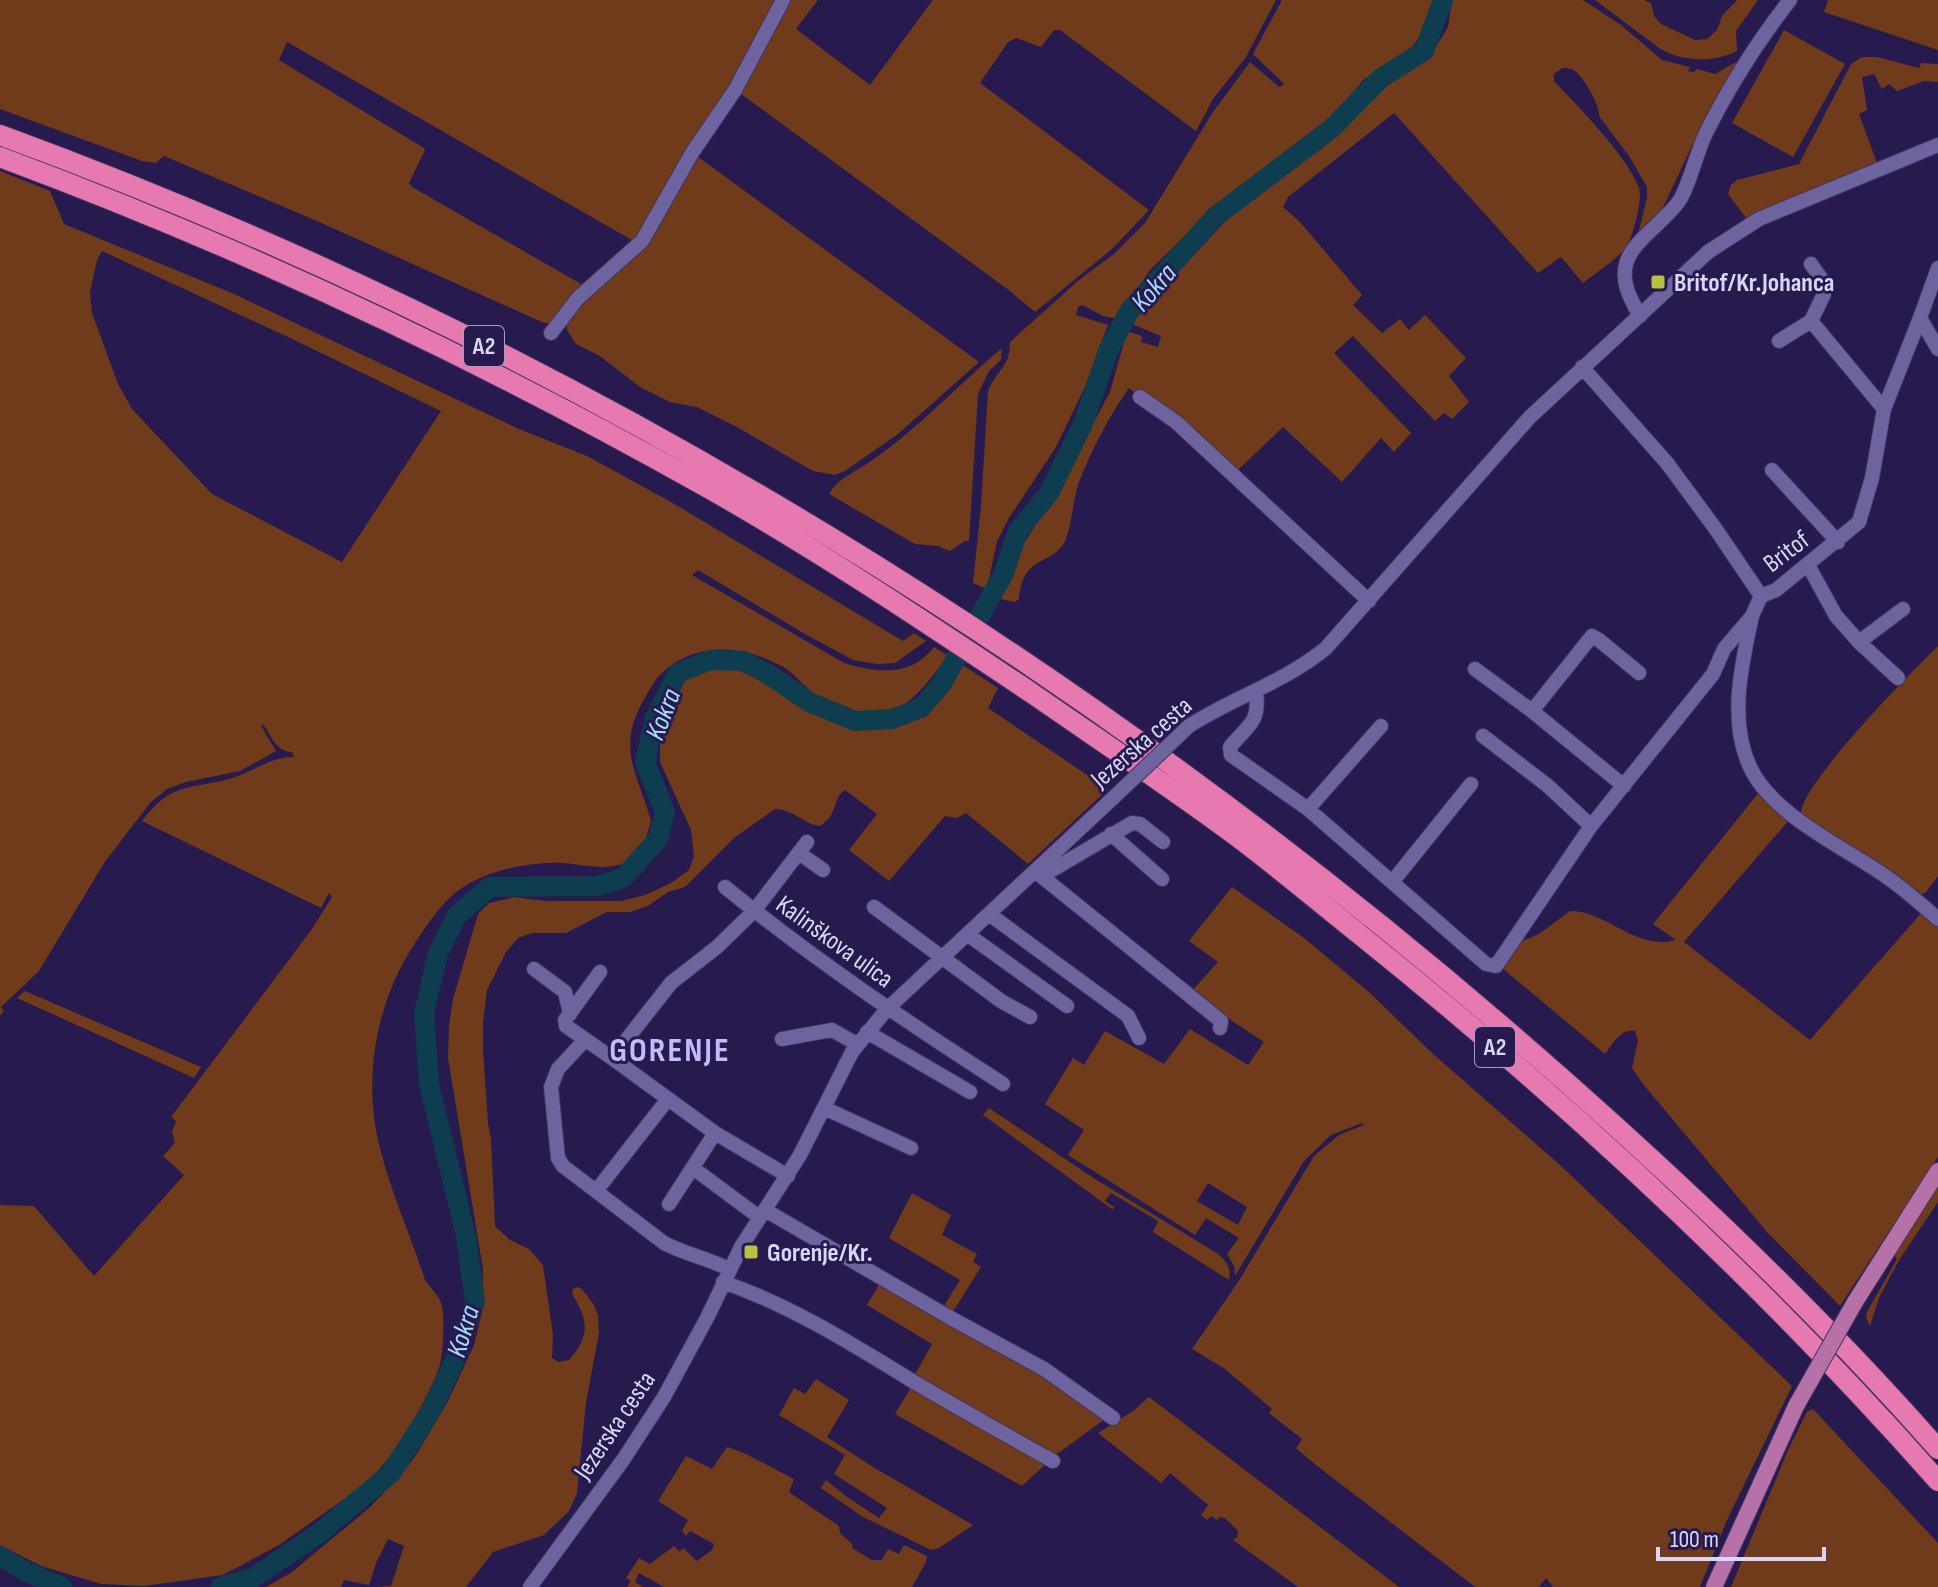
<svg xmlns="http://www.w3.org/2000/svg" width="1938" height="1587" viewBox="0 0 1938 1587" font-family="'Sofia Sans Condensed',sans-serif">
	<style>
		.green { fill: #6f3b1b; fill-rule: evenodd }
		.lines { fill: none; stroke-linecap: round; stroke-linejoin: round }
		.river { stroke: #0f3d50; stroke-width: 20 }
		.minor-casing { stroke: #423462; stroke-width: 16 }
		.major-casing { stroke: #423462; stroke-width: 18 }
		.highway-casing { stroke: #423462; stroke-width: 22 }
		.minor { stroke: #6d649f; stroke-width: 14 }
		.major { stroke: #b671a9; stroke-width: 16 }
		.highway { stroke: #e679af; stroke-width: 20 }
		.minor-bridge-casing { stroke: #423462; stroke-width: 16; stroke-linecap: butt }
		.major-bridge-casing { stroke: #423462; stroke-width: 18; stroke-linecap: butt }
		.minor-bridge { stroke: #6d649f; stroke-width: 14 }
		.major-bridge { stroke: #b671a9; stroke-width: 16 }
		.poi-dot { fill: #bdbf43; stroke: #271a4f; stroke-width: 3 }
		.labels { text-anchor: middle; stroke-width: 6; stroke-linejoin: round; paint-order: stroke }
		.shield { fill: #271a4f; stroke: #a49ec5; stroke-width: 2 }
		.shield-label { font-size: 24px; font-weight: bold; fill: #d9d6f8 }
		.poi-label { font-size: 26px; font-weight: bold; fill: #d9d6f8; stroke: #271a4f; text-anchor: start }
		.street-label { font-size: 26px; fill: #d9d6f8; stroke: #271a4f }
		.water-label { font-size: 28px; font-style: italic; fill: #a3dcf8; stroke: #271a4f }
		.district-label { font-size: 34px; font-weight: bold; letter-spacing: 2px; fill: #c3bbfc; stroke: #271a4f }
	</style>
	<rect width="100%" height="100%" fill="#271a4f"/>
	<!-- green -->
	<path class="green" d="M0,0H781L637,243L287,42L279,60L424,148L425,150L409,183L412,187L588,288L550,323H544L317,221L164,156L156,163L142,161L0,109Z
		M785,0H818L796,29L870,85L933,0H1276L1246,57L1213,99L1196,131L1060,30H1054L1041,47L1016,38L1008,42L980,83L1149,210L1112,249L1035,312L1010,291L737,91Z
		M1282,0H1433C1426,30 1414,51 1388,69C1380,73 1372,74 1364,79L1324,129L1285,152L1210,211L1150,270L1129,302L1121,309L1118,319L1103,316L1082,305L1078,307L1076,315L1108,325L1084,389L1056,447L1009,518L997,541L987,589L973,583L981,506L988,391C997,369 1010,368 1010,342L1079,280L1114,254L1145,223L1213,112L1250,62L1279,87L1284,84L1253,54Z
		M1452,0H1583L1621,25L1662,60L1690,67L1688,71L1694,72L1697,69L1715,74L1738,61L1739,66L1708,112L1660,214L1637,238L1647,198V187L1629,156L1599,116C1600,105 1584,78 1575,71C1571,68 1566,68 1562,68L1554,74V81C1577,105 1628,157 1639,188C1643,199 1633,237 1626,247C1618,259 1594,274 1583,283L1561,257L1538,273L1394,113L1288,197L1283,207L1300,222L1362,295L1353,305L1382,333L1400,319L1409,330L1425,315L1466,358L1449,376L1469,402L1452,419L1444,413L1435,421L1353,336L1334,353L1411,433L1394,452L1381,438L1342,482L1283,427L1236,472L1129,388C1108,418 1092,449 1079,482C1073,499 1071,531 1064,543C1048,568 1024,553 1019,599L1015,602L1001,599L1018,553L1059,487L1110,392L1127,331L1142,336L1141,342L1158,347L1161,336L1132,324L1138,309L1185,265L1242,203L1358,113L1385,84L1416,67L1435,48L1448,27Z
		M1595,0H1644L1651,3L1654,16L1661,24L1695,40L1707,39L1717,30L1722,16L1737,0H1758L1736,31L1737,51C1713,63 1682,62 1659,48Z
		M1828,0H1938V50L1824,12Z
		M1784,30L1845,64L1793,157L1732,123Z
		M1862,57H1877L1919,68L1921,63L1938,64V82L1924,81L1897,91L1889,84L1882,89L1874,74L1862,77L1867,110L1859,114L1877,163L1746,218L1728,194L1731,185L1737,180L1799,164L1851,64Z
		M694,154L979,362L898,434L845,471L835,475L813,471L735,426L697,407L670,402L640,387L600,356L576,344L567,330L566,316L623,264Z
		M0,171L50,191L64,224L234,294L519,429L587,456L671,502L903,641L914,633L926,641L895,663L877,664L853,660L805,634L698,570L692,575L844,663C878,673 911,677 934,647L949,656C932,675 913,707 887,712C866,717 840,711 822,700C808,691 798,677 785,668C745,645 696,640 661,674C653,682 647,694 641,705C617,750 639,777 651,821C648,831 644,847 637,855C616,875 585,864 561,863C543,862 524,865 506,869C456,883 443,901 415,943C376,1002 362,1079 380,1148C391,1193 411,1236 425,1280C431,1289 440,1296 442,1306C445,1319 443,1356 439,1368C423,1409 393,1461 360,1488L279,1545L223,1575L144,1586L101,1584L41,1566L0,1545V1205L34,1206L94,1276L184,1175L163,1156L175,1143L172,1132L176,1121L171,1117L312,929L332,897L329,893L321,908L142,821C172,782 187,790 229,779C253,773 268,757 294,757L292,752C276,752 271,735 263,724L261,726L276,751L240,771L186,782L167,789L150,803L104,863L39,971L1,1007L4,1011L0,1016ZM102,251L288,337L441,411L342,562L212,494L132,409L118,384L92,313L90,292L97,260Z
		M1002,348L1001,360L989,371L978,394L969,541H965L950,551L938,546L915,544L829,494C837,479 857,471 871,461C919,428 958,385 1002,348Z
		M1938,646V876L1926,892L1920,895L1801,814C1800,785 1912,671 1938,646Z
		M961,664L998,688L988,708L1108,789L1028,864L966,813L957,818L945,816L889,881L849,850L877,814L845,790C831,799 840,813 820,826C803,824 793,809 775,809L734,838L685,887L668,892L648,906L630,912H607L566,933H532L518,938L506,952L487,990L483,1023V1050L488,1123L491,1139L495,1226L510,1240L529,1249L543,1265L553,1335L552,1358L558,1362L569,1360C591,1335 588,1320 572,1294L573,1289L577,1287L582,1289L594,1305L598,1316L599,1333L586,1403L577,1493L569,1511L544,1535L493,1552L466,1587H376L391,1586L404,1546L388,1539L376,1563L369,1585L344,1580L341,1587H266L292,1572L369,1508L402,1474L416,1455L447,1403L474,1345L482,1312L483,1269L448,1058L449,1025L453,999L478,914L489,903L515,897L545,901H621L645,895L671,883L689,870L694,856L691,830L660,762V729L685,681L698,670L722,667L736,669L793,695L829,721L850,729H880L899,726L924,713L943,697Z
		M1760,791L1790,819L1684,942L1810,1040L1923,911L1938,924V1157L1840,1306L1767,1232L1643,1084L1632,1068L1638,1040L1635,1031C1620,1028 1613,1044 1605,1054L1502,968L1522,941L1539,934L1570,911C1608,911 1635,951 1676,940L1653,924Z
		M1232,887L1304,938L1369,992L1433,1054L1560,1165L1792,1386L1727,1520L1700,1587H1553L1546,1578L1539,1587H1475L1316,1465L1296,1448L1302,1439L1269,1413L1272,1409L1225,1369L1192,1349L1238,1282L1314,1156L1339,1135L1364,1125L1362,1123L1331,1135L1304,1161L1235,1276L1234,1266L1227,1254L1239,1238L1206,1218L1195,1235L1068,1155L1084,1130L1045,1104L1073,1058L1084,1065L1105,1031L1164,1064L1190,1029L1248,1065L1264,1042L1190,993L1218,962L1189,941ZM1208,1183L1247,1207L1238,1225L1197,1201Z
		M25,991L201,1067L194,1078L17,998Z
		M989,1108L1095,1179L1215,1252C1225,1259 1232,1267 1229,1280L1153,1232L1158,1221L1111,1193L1105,1201L1114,1207L1113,1210L983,1115Z
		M1938,1186V1202L1899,1260L1879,1298L1870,1326L1866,1318L1867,1312L1897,1259L1894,1254Z
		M912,1193L951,1215L942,1235L977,1254L973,1262L981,1267L951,1315L942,1309L960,1280L889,1238Z
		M880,1283L1002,1348L1105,1419L1053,1457L913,1378L932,1344L867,1305Z
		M816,1379L849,1400L827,1437L873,1467L973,1525L939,1548L931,1550L863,1517L821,1488L826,1480L847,1497L879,1518L887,1508L834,1474L845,1455L779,1415L794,1388L805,1394Z
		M913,1384L1048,1462L1022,1486L895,1414Z
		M1149,1397L1399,1587H1298L1233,1540L1237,1537L1238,1531L1225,1518L1220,1517L1217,1520L1211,1516L1207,1520L1201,1515L1208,1505L1170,1473L1161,1483L1098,1433L1133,1411Z
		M1813,1409L1938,1543V1587H1731L1788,1450L1807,1412Z
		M727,1447L744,1453L794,1479L789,1492L839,1526L840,1533L853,1545L852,1548L872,1560H882L888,1549L899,1554L904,1545L927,1556L926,1562L912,1587H664L639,1573L635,1582L643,1587H627L631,1581L626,1578L639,1558L650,1564L674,1546L680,1552L683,1548L697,1561L712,1550L714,1544L690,1531L686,1536L682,1531L688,1520L658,1501L686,1456L712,1469Z"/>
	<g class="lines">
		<!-- river -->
		<path class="river" d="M0,1556L27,1572L62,1587
			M221,1587L253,1578L318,1534L391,1473L432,1409L458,1353L475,1301L466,1236L429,1084L424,1013L438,953L457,915L490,887L597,886L623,878L658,839L665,812L645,762L655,718L678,673L710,660L743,661L768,674L809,702L855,721L892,719L921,708L941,685L1004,573L1018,531L1049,493L1083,424L1108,351L1130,310L1216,216L1331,129L1381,78L1424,51L1443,0"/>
		<defs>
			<path id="minor" d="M1811,264L1825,284L1824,294L1811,321
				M1938,268L1920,318L1938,349
				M1640,316C1631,300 1621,283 1626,264C1632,240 1668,220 1681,198C1691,179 1696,155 1705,135C1728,88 1758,41 1790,0
				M551,333L578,298L642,241L692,153L735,90L783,0
				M1779,341L1811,321L1884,409
				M1582,367L1667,463L1715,528L1761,596
				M1140,397L1176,422L1369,601
				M1772,470L1838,542
				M1808,565L1836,616L1859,642
				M1761,596L1776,590L1859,522L1872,478L1884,409L1920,318
				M1752,616C1742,663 1728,720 1750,767C1771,813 1839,845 1881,873C1902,887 1920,903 1938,919
				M1475,669L1532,711L1624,786
				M1898,678L1859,642L1903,609
				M1256,691C1260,723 1249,724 1230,747L1231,755L1308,809L1486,964L1496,966L1591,826L1713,674L1724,649L1752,616L1761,596
				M1532,711L1592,636L1599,640L1639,673
				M1189,726C1234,697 1285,682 1326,648L1530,417L1708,252L1759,219L1938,145
				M1483,736L1548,786L1591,826
				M1308,809L1381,726
				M1111,834L1162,879
				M799,853L823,870
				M1035,871L1221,1021L1220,1028
				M1042,876L1132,823L1140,824L1163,842
				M1393,881L1471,784
				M725,887C813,959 907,1022 1003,1084
				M874,907L1001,1001L1030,1017
				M989,914L1128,1016L1139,1038
				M967,934L1067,1006
				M534,969L565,992L570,1014
				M600,972L565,1020L566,1026L612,1058
				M867,1032L970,1092
				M782,1039L832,1030L857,1044
				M584,1041L558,1069L551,1087L558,1158L563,1166L664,1243C685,1254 707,1258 729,1269
				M824,1108L911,1148
				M693,1168L759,1217
				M788,1176L715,1133L612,1058L671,983L717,947L754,911L807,842
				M596,1191L668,1099
				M669,1204L715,1133
				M765,1210L947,1316L1044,1369L1113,1418
				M723,1282C792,1306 852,1344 914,1382C960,1409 1006,1435 1053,1461
				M530,1587L623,1460L664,1397L708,1316L741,1247L800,1155L852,1052L887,1009L1113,798"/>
			<path id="major" d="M1855,1302L1938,1171
				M1714,1587L1796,1406"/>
			<path id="highway" d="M0,135C576,346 1108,676 1566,1082C1696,1197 1823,1318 1938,1449
				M0,157C242,247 475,357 701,484C815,548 924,621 1033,694C1098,739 1164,783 1228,830C1273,863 1315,899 1359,934C1566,1100 1762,1282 1938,1481"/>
		</defs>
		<!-- minor casing -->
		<use href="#minor" class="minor-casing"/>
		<!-- major casing -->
		<use href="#major" class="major-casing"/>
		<!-- highway casing -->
		<use href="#highway" class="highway-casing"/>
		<!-- minor -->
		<use href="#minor" class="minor"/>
		<!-- major -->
		<use href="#major" class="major"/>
		<!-- highway -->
		<use href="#highway" class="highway"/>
		<defs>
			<path id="minor-bridge" d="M1113,798L1189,726"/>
			<path id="major-bridge" d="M1796,1406L1855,1302"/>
		</defs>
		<!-- minor-bridge casing -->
		<use href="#minor-bridge" class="minor-bridge-casing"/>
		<!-- major-bridge casing -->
		<use href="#major-bridge" class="major-bridge-casing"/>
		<!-- minor-bridge -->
		<use href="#minor-bridge" class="minor-bridge"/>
		<!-- major-bridge -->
		<use href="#major-bridge" class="major-bridge"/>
	</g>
	<!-- markers -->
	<g class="poi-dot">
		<rect x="1650" y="274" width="16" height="16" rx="4"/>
		<rect x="743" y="1244" width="16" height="16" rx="4"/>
	</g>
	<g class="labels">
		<!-- shield labels -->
		<g class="shield">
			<rect x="464" y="326" width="40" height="40" rx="6"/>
			<rect x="1475" y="1027" width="40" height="40" rx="6"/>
		</g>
		<g class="shield-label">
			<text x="484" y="354">A2</text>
			<text x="1495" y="1055">A2</text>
		</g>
		<!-- poi labels -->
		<g class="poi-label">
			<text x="1674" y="291">Britof/Kr.Johanca</text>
			<text x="767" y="1261">Gorenje/Kr.</text>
		</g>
		<!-- street labels -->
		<g class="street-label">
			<text transform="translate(1786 551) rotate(-37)" y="9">Britof</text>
			<text transform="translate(1141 742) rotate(-41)" y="9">Jezerska cesta</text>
			<text transform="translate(835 941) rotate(36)" y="9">Kalinškova ulica</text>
			<text transform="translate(614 1425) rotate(-56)" y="9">Jezerska cesta</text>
		</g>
		<!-- water labels -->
		<g class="water-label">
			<text transform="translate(1153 287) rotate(-49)" y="10">Kokra</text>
			<text transform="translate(662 714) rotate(-69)" y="10">Kokra</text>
			<text transform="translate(462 1331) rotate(-73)" y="10">Kokra</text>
		</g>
		<!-- district labels -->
		<g class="district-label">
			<text x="670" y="1061">GORENJE</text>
		</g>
	</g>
	<!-- scale -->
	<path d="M1658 1547v12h166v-12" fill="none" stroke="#d9d6f8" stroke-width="4"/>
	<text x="1670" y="1547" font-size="24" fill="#d9d6f8" stroke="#271a4f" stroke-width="6" paint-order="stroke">100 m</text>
</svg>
